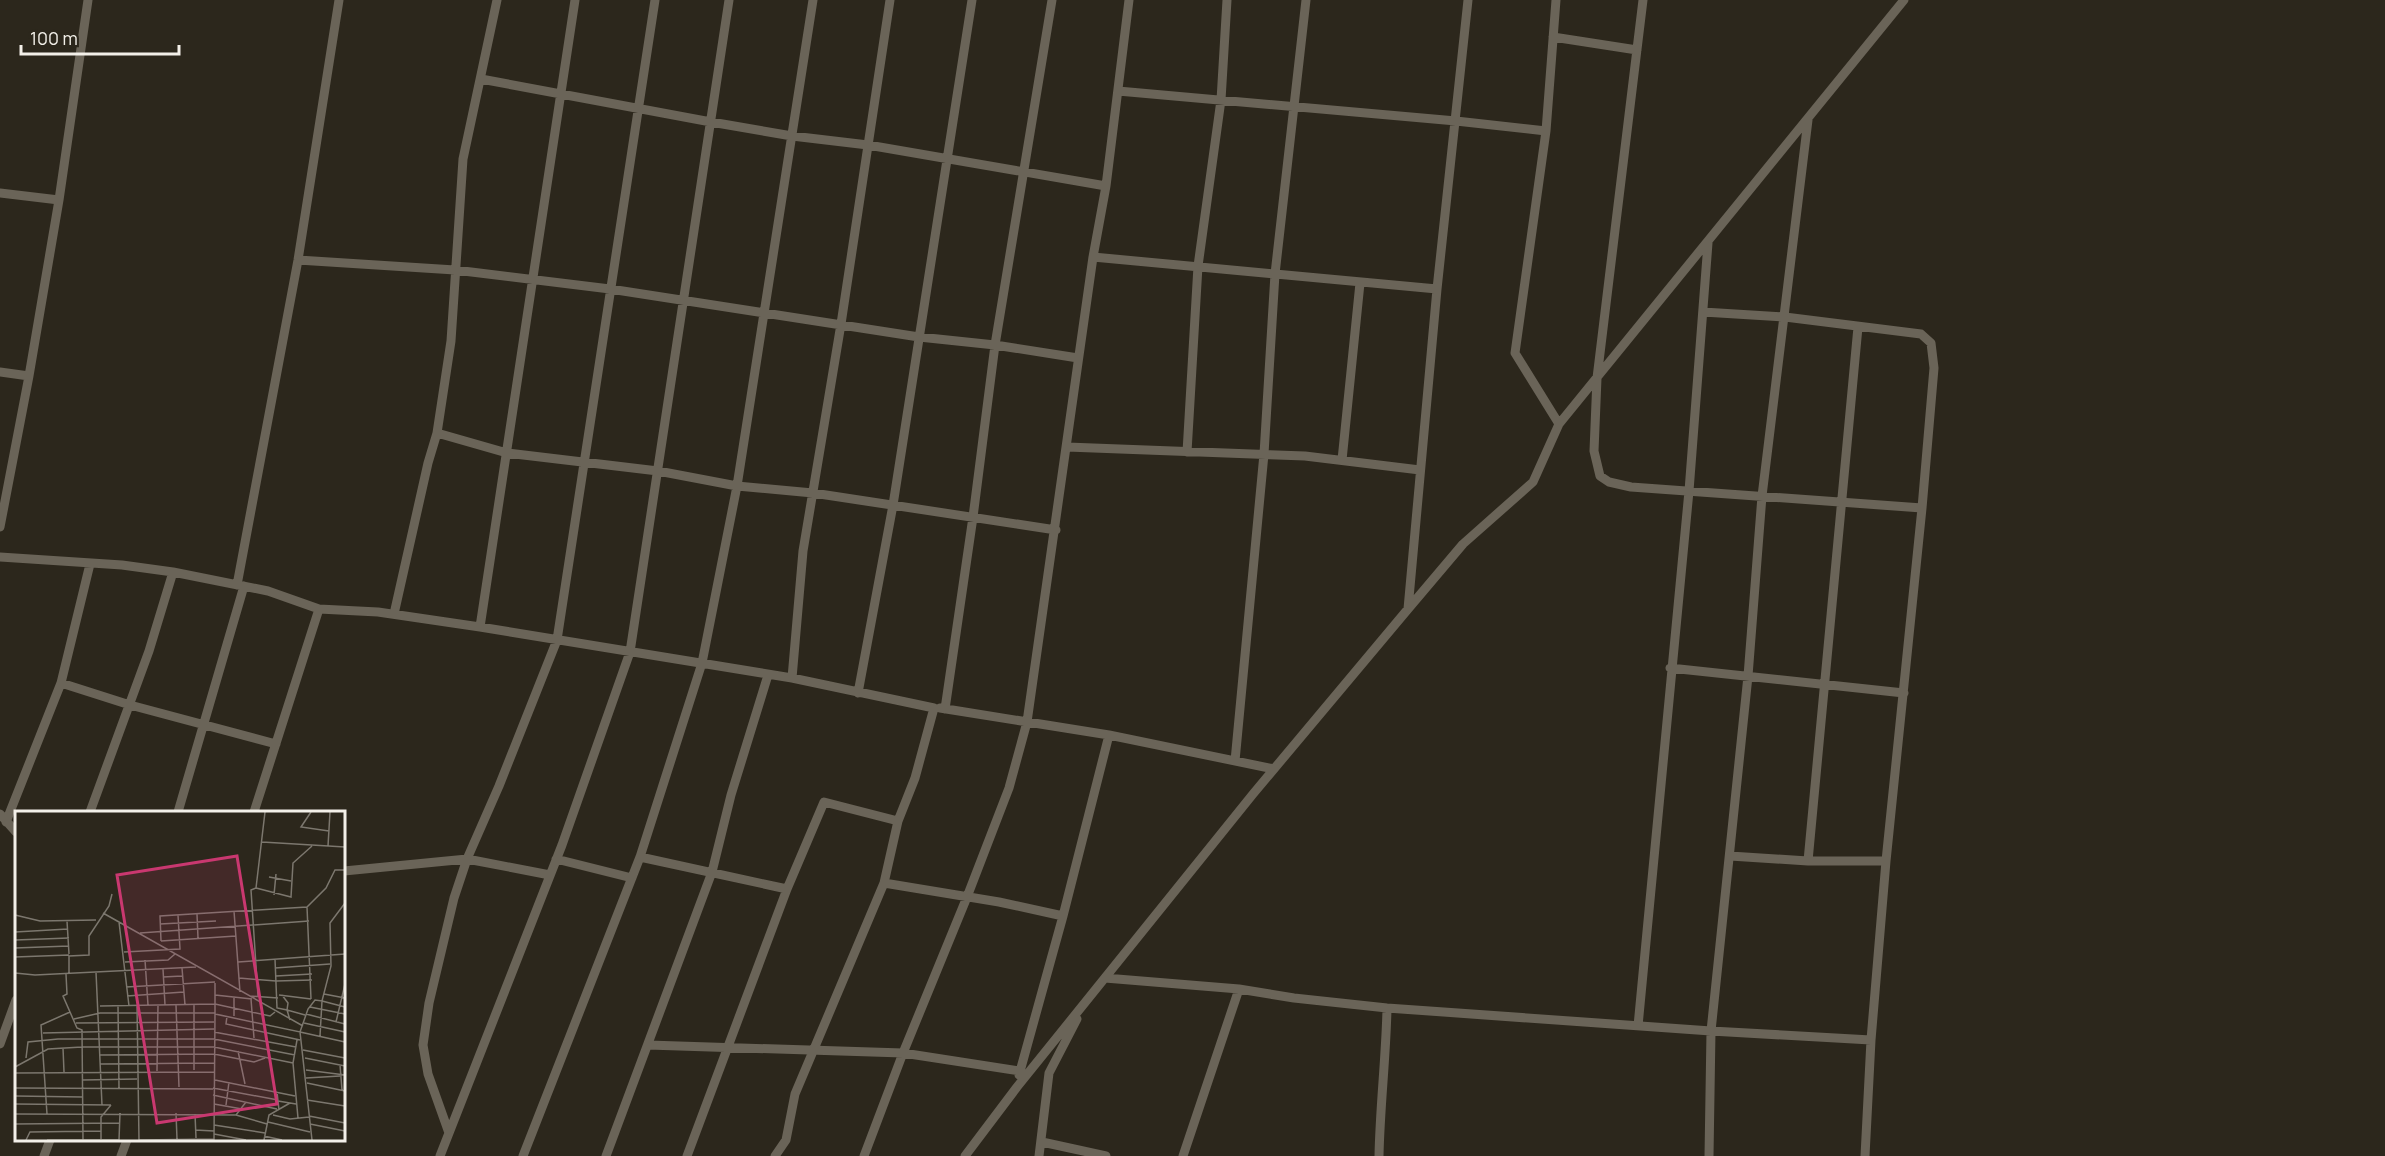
<svg xmlns="http://www.w3.org/2000/svg" width="2385" height="1156" viewBox="0 0 2385 1156" font-family="Manrope,sans-serif">
	<style>
		.lines { fill: none; stroke-linecap: round; stroke-linejoin: round }
		.minor { stroke: #6a6458; stroke-width: 9 }
		.inset-road { fill: none; stroke: #7c776e; stroke-width: 1.5 }
		.view { fill: #c93870; fill-opacity: 0.15; stroke: #c93870; stroke-width: 3 }
		.inset-edge { fill: none; stroke: #f3f0e9; stroke-width: 3 }
	</style>
	<rect width="100%" height="100%" fill="#2c271c"/>
	<g class="lines">
		<!-- minor -->
		<path class="minor" d="M1556,0L1546,131L1515,353L1559,424
			M1643,0L1597,378L1594,451L1600,476L1609,482L1631,487L1922,508
			M1553,37L1637,50
			M481,79L711,122L792,136L868,145L1106,186
			M1118,91L1456,121L1546,131
			M0,193L59,200
			M1093,257L1437,289
			M298,260L455,270L610,289L919,337L995,345L1078,358
			M1703,312L1785,317L1921,334L1931,343L1934,368L1922,508L1886,861L1871,1040L1865,1156
			M0,372L29,376
			M437,433L507,453L658,471L737,486L813,493L1056,530
			M1067,447L1305,456L1420,470
			M1187,452L1198,266L1221,100L1227,0
			M1342,460L1360,283
			M0,527L29,376L59,200L88,0
			M0,557L122,565L173,572L268,591L319,609L378,612L480,627L792,678L934,708L915,778L898,821L884,883L795,1094L786,1140L775,1156
			M237,585L298,260L339,0
			M1408,609L1437,289L1468,0
			M394,614L428,463L437,433L451,341L463,159L497,0
			M480,627L575,0
			M1670,668L1904,693
			M792,678L803,551L841,324L890,0
			M61,683L130,705L276,744
			M858,693L893,505L972,0
			M940,708L1109,735L1274,769
			M945,709L973,517L995,345L1052,0
			M1235,761L1264,454L1275,274L1306,0
			M90,812L149,651L173,572
			M178,812L244,586
			M254,812L319,609
			M0,814L16,832
			M6,822L61,683L90,564
			M1730,856L1808,861H1886
			M640,857L787,889
			M556,859L632,878
			M1808,861L1858,327
			M344,871L467,859L550,875
			M884,883L999,902L1063,916
			M1105,978L1239,989L1294,998L1387,1008L1711,1031L1871,1040
			M1638,1026L1689,491L1708,243
			M0,1044L16,1000
			M648,1045L903,1053L1020,1071
			M1019,1075L1063,916L1109,735
			M449,1133L428,1074L423,1045L429,1003L454,898L467,859L499,786L557,640L655,0
			M1042,1142L1106,1156
			M44,1156L50,1140
			M121,1156L127,1140
			M440,1156L562,845L630,652L729,0
			M523,1156L640,857L702,663L737,486L813,0
			M606,1156L712,872L731,795L768,675
			M687,1156L787,889L824,802L898,821
			M864,1156L903,1053L967,897L1009,788L1027,722L1093,257L1106,186L1129,0
			M965,1156L1017,1087L1253,794L1408,609L1463,544L1533,482L1559,424L1904,0
			M1039,1156L1049,1073L1077,1019
			M1183,1156L1239,989
			M1379,1156C1380,1106 1386,1057 1387,1008
			M1709,1156L1711,1031L1748,676L1762,496L1808,120"/>
	</g>
	<!-- overview -->
	<g transform="translate(15 811)">
		<rect width="330" height="330" fill="#2c271c"/>
		<path class="inset-road" d="M296,1L286,16L314,20M247,31L330,36M313,35L315,1M254,66L276,70M241,77L276,86L278,52L297,35M259,84L261,63M292,96L296,188M219,100L225,181M88,102L288,215M182,103L183,127M0,104L25,110L81,109M52,110L54,143M104,111L114,195M145,113L201,110M0,121L53,118M125,122L294,110M0,129L54,127M146,130L145,105L292,96L311,77L320,59H330M146,130L221,125M0,137L54,135M109,141L165,138L163,104M0,146L54,144M260,148L262,197L272,199L275,209M130,149L133,194M110,151L153,149L160,143M223,151L330,143M167,157L170,194M260,157L315,153M148,158L150,194M81,161L87,294M0,162L20,164L181,156M54,162V145L74,144V125L94,95L97,83M51,163L52,183L48,185L62,217L67,219L68,329M261,165L297,163M148,166L167,165M224,167L261,170M261,170L297,169M111,176L200,171M309,183L330,187M200,184L237,188M264,184L296,188M267,184L273,192L272,199L290,204M112,185L169,181M235,185L263,187M243,185L236,79L241,77L250,1M236,188L239,227M179,193V259M122,194L124,329M161,194L164,276M85,195L200,193L255,205L260,201M103,195L104,277M295,196L330,203M200,203V172M291,203L330,213M212,205L211,213L285,229M219,205V186M59,208L85,202H200M321,211L330,173M61,212L199,211M289,212L330,221M199,221L281,236M28,222L199,218M305,225L307,190L330,196M282,229L278,252L283,307M48,237L49,261M288,239L330,247M223,240L230,273M85,244L199,243L239,251L250,247M11,247L13,231L43,228H199L280,244M290,247L330,255M85,253L199,252M325,254L327,279M0,256L33,238L67,236H199L278,252M291,259L330,264M142,260L143,194M0,262L199,261M291,267L325,265M67,269L122,268M200,269L280,285M292,272L330,280M0,277L198,278M198,277L263,289M262,281L264,299M198,284L262,298M0,285L68,286M292,289L330,295M263,290L281,293M0,293L96,294M199,293L227,298M211,294L214,271M161,302L162,328M0,303L221,304L231,291M32,303L26,214L55,201M180,303L181,327M221,304L252,313M258,304L275,308L294,306M294,305L330,312M253,311L295,321M0,313L105,312M295,313L330,320M199,314L250,322M180,319L199,320M199,323L231,329M249,325L267,329M86,328V306L96,294M11,329L15,321L86,320M32,329H104L105,302M124,329L199,328M199,329L200,203L285,221L293,198L300,189L307,190L316,155L315,112L330,92M249,329L254,304L275,292M297,329L285,221L330,231"/>
		<path class="view" d="M222,45L262,293L142,312L102,64Z"/>
		<rect width="330" height="330" class="inset-edge"/>
	</g>
	<!-- scale -->
	<path d="M21 45v9h158v-9" fill="none" stroke="#f3f0e9" stroke-width="3"/>
	<text x="30" y="45" font-size="18" fill="#f3f0e9" stroke="#2c271c" stroke-width="4.5" paint-order="stroke">100 m</text>
</svg>
